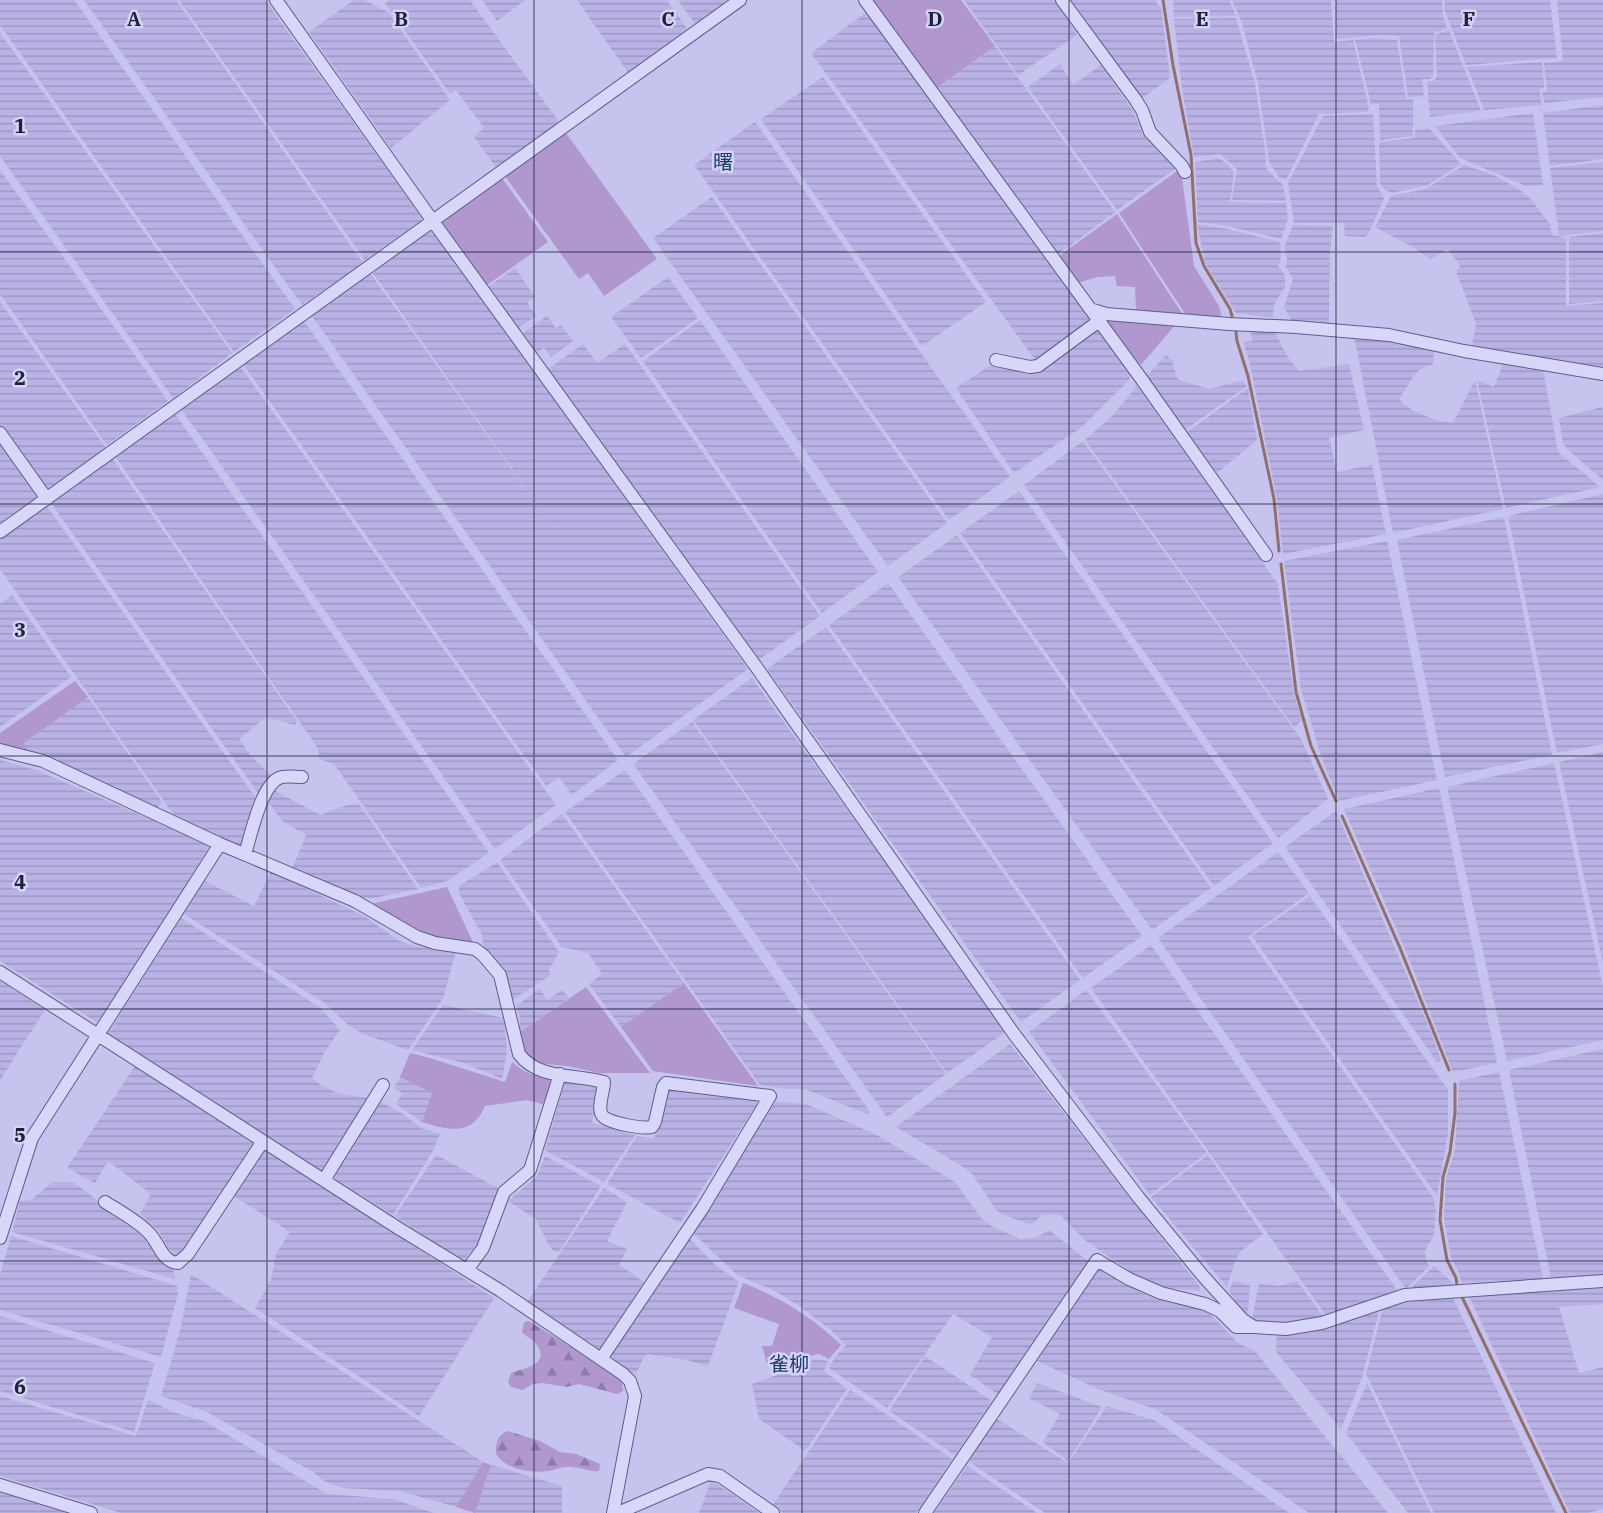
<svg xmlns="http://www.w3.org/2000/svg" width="1603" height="1513" viewBox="0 0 1603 1513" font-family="'IBM Plex Serif','Noto Sans JP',serif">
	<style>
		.farmland { fill: url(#farmland-rules) }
		.green { fill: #b097cd }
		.forest { fill: url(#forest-firs) }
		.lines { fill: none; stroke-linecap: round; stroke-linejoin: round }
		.stream { stroke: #90706c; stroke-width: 3 }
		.minor-casing { stroke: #5a5f89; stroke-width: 14 }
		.minor { stroke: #d8d7f9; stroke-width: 12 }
		.grid { fill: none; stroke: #1e2239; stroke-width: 1.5; stroke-opacity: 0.55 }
		.labels { text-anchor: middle; stroke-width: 5; stroke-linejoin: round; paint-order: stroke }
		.neighbourhood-label { font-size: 20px; fill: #1d3d66; stroke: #d5d3f6 }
		.grid-label { font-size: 20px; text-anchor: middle; font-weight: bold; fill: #1e2239; stroke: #d5d3f6; stroke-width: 5; stroke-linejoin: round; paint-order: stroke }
	</style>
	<defs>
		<pattern id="farmland-rules" width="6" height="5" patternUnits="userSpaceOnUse" patternTransform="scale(1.5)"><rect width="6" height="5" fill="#bab1e4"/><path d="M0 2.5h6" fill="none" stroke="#9f98c4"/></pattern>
		<pattern id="forest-firs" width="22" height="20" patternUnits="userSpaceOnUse" patternTransform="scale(1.5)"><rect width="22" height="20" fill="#b097cd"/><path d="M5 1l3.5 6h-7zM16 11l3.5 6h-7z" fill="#8f7ba7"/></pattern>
	</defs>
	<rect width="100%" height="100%" fill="#c6c3ee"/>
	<!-- farmland -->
	<path class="farmland" d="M0,0H74L295,309L234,352L0,25Z
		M84,0H176L363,263L302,305Z
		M179,0H265L423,219L365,260Z
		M354,0H364L388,12L450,100L391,148L309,32Z
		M390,0H470L559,122L496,167L474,137L484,128L456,90L450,94L385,3Z
		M482,0H525L497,21Z
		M577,0H667L688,30L629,74Z
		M678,0H730L695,24Z
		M964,0H1054L1077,35L1018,75Z
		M1070,0H1155L1161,8L1170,78L1141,99Z
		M1173,0H1229L1236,16L1174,17Z
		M1232,0H1331L1334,42L1353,40L1369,109L1366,112L1319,114L1286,180L1279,177L1269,162L1258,83L1242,23Z
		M1336,0H1442L1443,15L1447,28L1434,33L1433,76L1430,79H1422L1424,96L1408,97L1399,36L1379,35L1336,39Z
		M1445,0H1550L1557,58L1466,65L1444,9Z
		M1557,0H1603V97L1545,103L1542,93L1547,91L1544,63L1563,61Z
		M868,11L1093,320L1036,361L811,53Z
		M1236,18L1255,84L1265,149L1266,166L1268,171L1283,185L1286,201L1232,200L1237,169L1220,154L1194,157L1182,89L1174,19Z
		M1449,30L1481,111L1430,117L1427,82L1434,81L1437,77L1435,35Z
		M0,33L232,353L173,398L0,156Z
		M1372,38L1397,40L1406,99H1413V136L1380,140L1379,104H1371L1355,40Z
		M995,46L1115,212L1056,256L935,89Z
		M1542,62L1544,88L1539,89L1542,105L1484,110L1467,67Z
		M1060,64L1073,85L1101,65L1133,111L1143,135L1175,169L1117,210L1028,87Z
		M823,77L986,302L922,346L761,119Z
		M1603,105V159L1550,166L1543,113Z
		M1533,113L1543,185L1526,186L1460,158L1435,126Z
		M1373,114L1377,186L1384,198L1368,235L1364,237L1345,236L1344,223H1294L1288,183L1323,116Z
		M755,122L1010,477L949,520L694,165Z
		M1429,128L1461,164L1428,185L1392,193L1384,189L1380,184L1379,142L1415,138V130Z
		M1218,158L1228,164L1234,173L1230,202L1286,203L1288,219L1281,239L1227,226L1198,222L1195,162Z
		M1603,162V231L1559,236L1550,168Z
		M1464,165L1494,175L1520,190L1529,197L1550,224L1552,235L1566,238V306L1603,303V367L1472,347L1476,324L1456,271L1461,267L1448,249L1431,259L1409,245L1375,227L1391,196L1426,189Z
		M0,170L168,401L107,445L0,294Z
		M712,197L947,523L888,566L653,238Z
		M1197,224L1227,229L1280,242L1281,257L1278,266L1285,275V287L1274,305L1273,318L1236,313L1205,263Z
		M1293,225L1333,226L1330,249L1329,323L1292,321L1284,307L1293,279L1286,267L1287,257L1284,248Z
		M431,229L748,669L626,757L312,316L370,273L557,532L373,273Z
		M1603,233V301L1569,304V237Z
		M515,268L535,297L527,302L536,316L518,328L489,286Z
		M668,277L698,318L641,358L611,317Z
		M0,302L106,448L47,492L0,426Z
		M547,316L556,328L561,325L573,341L551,357L544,347L537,353L523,333Z
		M700,320L878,572L822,613L643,361Z
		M304,321L618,760L572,795L559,777L546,786L243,364Z
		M1096,327L1130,375L1129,380L1082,427L1014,473L956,388L991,365L1029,372Z
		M1251,331H1274L1287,356L1299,371L1349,364L1364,430L1329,438L1337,472L1372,465L1386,534L1283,554L1277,500L1249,359L1243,342L1252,341Z
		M1354,336L1385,339L1434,349L1433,364L1419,370L1414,375L1400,398L1401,402L1412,410L1435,420L1453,423L1475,380L1503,509L1393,533Z
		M583,344L597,363L625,344L820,616L757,661L548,369Z
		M1166,355L1172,360L1177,378L1181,381L1210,389L1242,380L1247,386L1185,430L1147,376Z
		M1503,364L1543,370L1558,452L1600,487L1506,508L1477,380L1494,387Z
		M239,365L556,805L495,849L181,409Z
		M1137,386L1278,584L1294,695L1302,721L1294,727L1085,440L1113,415Z
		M1248,388L1257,440L1217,473L1187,432Z
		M1602,407L1603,411V480L1567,449L1563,443L1559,418Z
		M174,413L489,853L447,881L421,888L334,764L320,759L317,747L115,456Z
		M0,441L40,496L0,526Z
		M1083,441L1301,739L1306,750L1328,799L1278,838L1024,485Z
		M112,458L297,721L295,725L266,717L239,739L250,755L273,777L258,793L51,503Z
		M1019,491L1273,843L1214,886L960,533Z
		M1603,494V744L1557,753L1508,516Z
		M46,505L258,801L242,849L174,815L0,569V539Z
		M1504,517L1552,755L1445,777L1397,540Z
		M957,535L1211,888L1152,930L898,577Z
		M1387,541L1437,780L1339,801L1321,756L1301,689L1284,561Z
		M888,583L1142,936L1083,978L829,625Z
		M12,595L71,677L0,727V604Z
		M826,627L1080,980L1021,1022L767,669Z
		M752,678L1007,1031L947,1073L693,720Z
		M88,697L162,802L157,808L29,752L24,743Z
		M692,722L946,1074L887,1117L633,764Z
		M1603,752V963L1559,762Z
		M0,760L36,770L210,845L101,1025L0,961Z
		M1554,763L1603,987V1040L1507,1061L1447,787Z
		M625,770L870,1112L867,1114L805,1089H789L760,1085L565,812Z
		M1439,788L1497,1063L1453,1072L1406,951L1344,809Z
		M274,790L320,815L344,806L359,804L418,889L374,898H363L292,869L306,835L282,821L265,798Z
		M1336,811L1431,1032L1441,1060L1437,1062L1285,847Z
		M562,814L684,983L621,1027L589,984L602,974L588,953L562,947L500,860Z
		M1278,852L1309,893L1248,937L1433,1197L1436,1210L1434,1235L1425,1251L1426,1261L1429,1266L1406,1289L1158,938Z
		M497,862L559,952L549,970L551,975L511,1001L494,960L484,948L482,935L459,893V886Z
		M271,872L364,916L398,940L413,946L456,952L443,998L408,1050L363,1034L348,1025L326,1004L184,914L203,880L254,906Z
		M1310,896L1448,1090V1133L1437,1196L1252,936Z
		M181,918L319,1007L340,1030L324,1053L312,1078L322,1086L340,1094L370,1098L322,1171L108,1034Z
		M1151,945L1397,1290L1326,1315L1091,988Z
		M0,980L45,1010L0,1080Z
		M540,989L547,1000L562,990L569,998L519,1033L520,1018L516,1006Z
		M1086,990L1207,1153L1150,1195L1029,1032Z
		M443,1005L504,1018L507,1051L502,1079L464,1063L412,1050Z
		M1010,1044L1200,1287V1291L1169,1288L1141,1279L1086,1241L1061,1216L1055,1214L1042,1215L1031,1225L1004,1215L996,1210L973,1175L965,1168L896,1127Z
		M1603,1049V1275L1551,1278L1509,1070Z
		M135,1066L254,1144L178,1257L167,1247L158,1230L140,1214L151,1194L108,1161L95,1183L67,1168Z
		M1499,1072L1543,1279L1462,1283L1458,1271L1451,1257L1444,1218L1446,1178L1455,1150L1459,1081Z
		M400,1077L432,1093L422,1122L396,1104L402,1093L394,1088Z
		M565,1082L597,1087L592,1123L635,1135L604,1182L545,1150Z
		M672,1088L755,1099L757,1104L680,1223L607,1184L637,1136L654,1139L665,1092Z
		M381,1102L400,1112L421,1128L440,1134L434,1149L393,1215L331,1176Z
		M775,1102L806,1104L877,1135L955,1182L982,1219L993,1227L1021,1239L1037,1237L1049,1230L1089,1262L999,1395L970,1375L992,1337L953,1314L887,1408L829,1368L835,1357L846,1345L831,1330L798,1305L775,1291L737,1275L691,1231Z
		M264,1149L494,1298L419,1416L255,1308L271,1280L276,1254L290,1232L234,1196Z
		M436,1155L498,1188L478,1243L463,1262L395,1216Z
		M1208,1155L1263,1234L1241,1251L1235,1261L1227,1287L1151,1197Z
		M545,1156L601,1186L559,1252L553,1251L548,1244L536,1219L508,1201L537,1176Z
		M53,1182H73L128,1224L142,1236L158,1258L173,1268L175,1279L12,1232L20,1201H27L33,1198Z
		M604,1188L627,1202L607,1241L627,1249L619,1265L644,1282L599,1349L527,1302Z
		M11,1236L177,1286L178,1294L161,1357L0,1310V1275Z
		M688,1237L715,1265L739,1282L708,1366L686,1360L648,1354L644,1357L636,1374L608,1358Z
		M1434,1266L1453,1283V1287L1409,1290Z
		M1099,1269L1141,1293L1162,1301L1196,1308L1210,1314L1239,1344L1254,1350L1388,1513H1309L1155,1409L1098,1389L1035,1360Z
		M191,1274L483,1462L456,1507L400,1491L343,1488L324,1481L313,1472L207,1412L161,1396L181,1327Z
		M1233,1281L1250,1285L1248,1312L1245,1316L1229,1291Z
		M1297,1281L1324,1317L1306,1321L1275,1323H1259L1252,1320L1259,1283L1279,1286Z
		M1603,1287V1304L1559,1307L1579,1373L1603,1367V1509L1588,1513H1570L1469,1296Z
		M1453,1298L1556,1513H1434L1366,1374L1383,1308L1400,1303Z
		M1379,1311L1362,1378L1341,1429L1276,1352L1277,1332L1337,1325Z
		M0,1316L155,1363L134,1432L0,1391Z
		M925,1356L992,1401L955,1455L889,1411Z
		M815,1359L828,1361L824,1371L847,1389L805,1451L759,1419L752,1384L790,1370L802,1367Z
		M1037,1383L1102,1407L1068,1461L1043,1442L1060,1414L1029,1398Z
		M1367,1383L1431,1513H1408L1346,1433Z
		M850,1390L952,1459L916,1513H783L772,1506Z
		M0,1396L136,1436L148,1400L173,1412L204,1421L327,1494L393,1499L434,1513H121L0,1476Z
		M1107,1406L1154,1420L1289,1513H1045L968,1461L997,1419L1068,1463Z
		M491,1465L562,1486V1513H475Z
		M967,1466L1037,1513H934Z
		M711,1480L759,1513H699Z
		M0,1490L74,1513H0Z"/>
	<!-- green -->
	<path class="green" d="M870,0H961L995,46L935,89Z
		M566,133L657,259L604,296L588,273L579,279L505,176Z
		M1177,171L1182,177L1183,185L1194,266L1219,306L1222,319L1186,315L1119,213Z
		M502,178L548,242L487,285L441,221Z
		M1117,214L1183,315L1136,310L1135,287L1117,286L1115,276L1097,277L1078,283L1059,256Z
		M1106,319L1176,324L1141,365L1105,323Z
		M75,681L88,697L24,743L29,752L0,747V733Z
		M447,887L472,940L471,943C433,944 402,923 371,904Z
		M684,983L758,1086L653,1071L621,1027Z
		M586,987L650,1073H598L568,1066L542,1064L532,1059L524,1051L519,1033Z
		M410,1053L430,1058L505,1082L512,1062C525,1074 537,1077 554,1080L546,1105L527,1100L485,1106C472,1137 448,1130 422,1122L432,1093L400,1077Z
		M743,1283C780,1297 812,1317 841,1345L829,1359L819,1354L813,1355L805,1359L772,1366L767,1364L762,1346H772L779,1324L734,1308Z
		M483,1462L491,1465L475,1513L456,1507Z"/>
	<!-- forest -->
	<path class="forest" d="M529,1321L614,1374L622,1383L623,1391L617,1394L579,1384L567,1387L542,1383L533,1384L522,1390L511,1387L508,1382L511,1373C523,1368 552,1365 536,1344C533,1339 526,1337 522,1332L524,1322Z
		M508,1431L540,1441L560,1452L576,1454L600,1464L599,1471C589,1472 580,1467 571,1467C562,1466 556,1470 548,1471C531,1474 505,1469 496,1454C496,1444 497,1434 508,1431Z"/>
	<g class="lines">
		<!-- stream -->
		<path class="stream" d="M1163,0L1173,65L1191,155L1196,243L1204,266L1230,309L1232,316
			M1236,332L1237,341L1248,376L1274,499L1279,551
			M1281,564L1296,692L1311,746L1336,801
			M1342,816L1400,948L1449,1070
			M1455,1084V1113L1450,1152L1443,1177L1440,1220L1447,1260L1456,1278L1457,1285
			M1462,1297L1566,1513"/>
		<defs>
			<path id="minor" d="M276,0L432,220L757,668L1014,1034L1139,1198L1203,1276L1243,1320L1254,1327L1286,1329L1322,1323L1405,1295L1603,1281
				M865,0L1140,377L1266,555
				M1062,0L1135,99L1142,110L1150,132L1182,166L1185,172
				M1090,309L1106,314L1229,324L1296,327L1389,335L1464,351L1603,374
				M996,360L1030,367L1038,366L1099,321
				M0,433L47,499
				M0,532L740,0
				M0,750L43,761L220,844L355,901L417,937L435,943L475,949L483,955L500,975L519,1054C538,1080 576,1074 604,1082C604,1091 597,1107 602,1115C606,1123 643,1129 652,1127L655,1122L663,1087L666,1083L770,1096L702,1209L601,1359
				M245,854C251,835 261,786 279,778C285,775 295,777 302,777
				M0,972L398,1228L501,1291L623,1374L630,1381L635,1396L613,1513
				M324,1180L383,1085
				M105,1202C119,1211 137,1220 149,1233C159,1243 162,1262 178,1263L188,1254L263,1141
				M0,1238L32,1138L220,844
				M467,1270L483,1248L504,1192L530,1170L560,1074
				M0,1485L91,1513
				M618,1513L708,1474L720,1476L773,1513
				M925,1513L1097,1260L1129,1279L1161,1293L1205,1304L1220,1311L1236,1327H1254"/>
		</defs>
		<!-- minor casing -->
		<use href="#minor" class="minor-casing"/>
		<!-- minor -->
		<use href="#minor" class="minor"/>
	</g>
	<!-- grid -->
	<path class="grid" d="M267,0V1513M534,0V1513M802,0V1513M1069,0V1513M1336,0V1513M0,252H1603M0,504H1603M0,756H1603M0,1009H1603M0,1261H1603"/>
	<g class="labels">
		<!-- neighbourhood labels -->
		<g class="neighbourhood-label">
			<text x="723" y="169">曙</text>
			<text x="789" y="1371">雀柳</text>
		</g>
	</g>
	<g class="grid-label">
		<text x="134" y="26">A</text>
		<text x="401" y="26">B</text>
		<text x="668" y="26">C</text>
		<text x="935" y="26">D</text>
		<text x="1202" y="26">E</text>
		<text x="1469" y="26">F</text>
		<text x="20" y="133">1</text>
		<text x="20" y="385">2</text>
		<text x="20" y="637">3</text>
		<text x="20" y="889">4</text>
		<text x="20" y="1142">5</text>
		<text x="20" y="1394">6</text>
	</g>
</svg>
